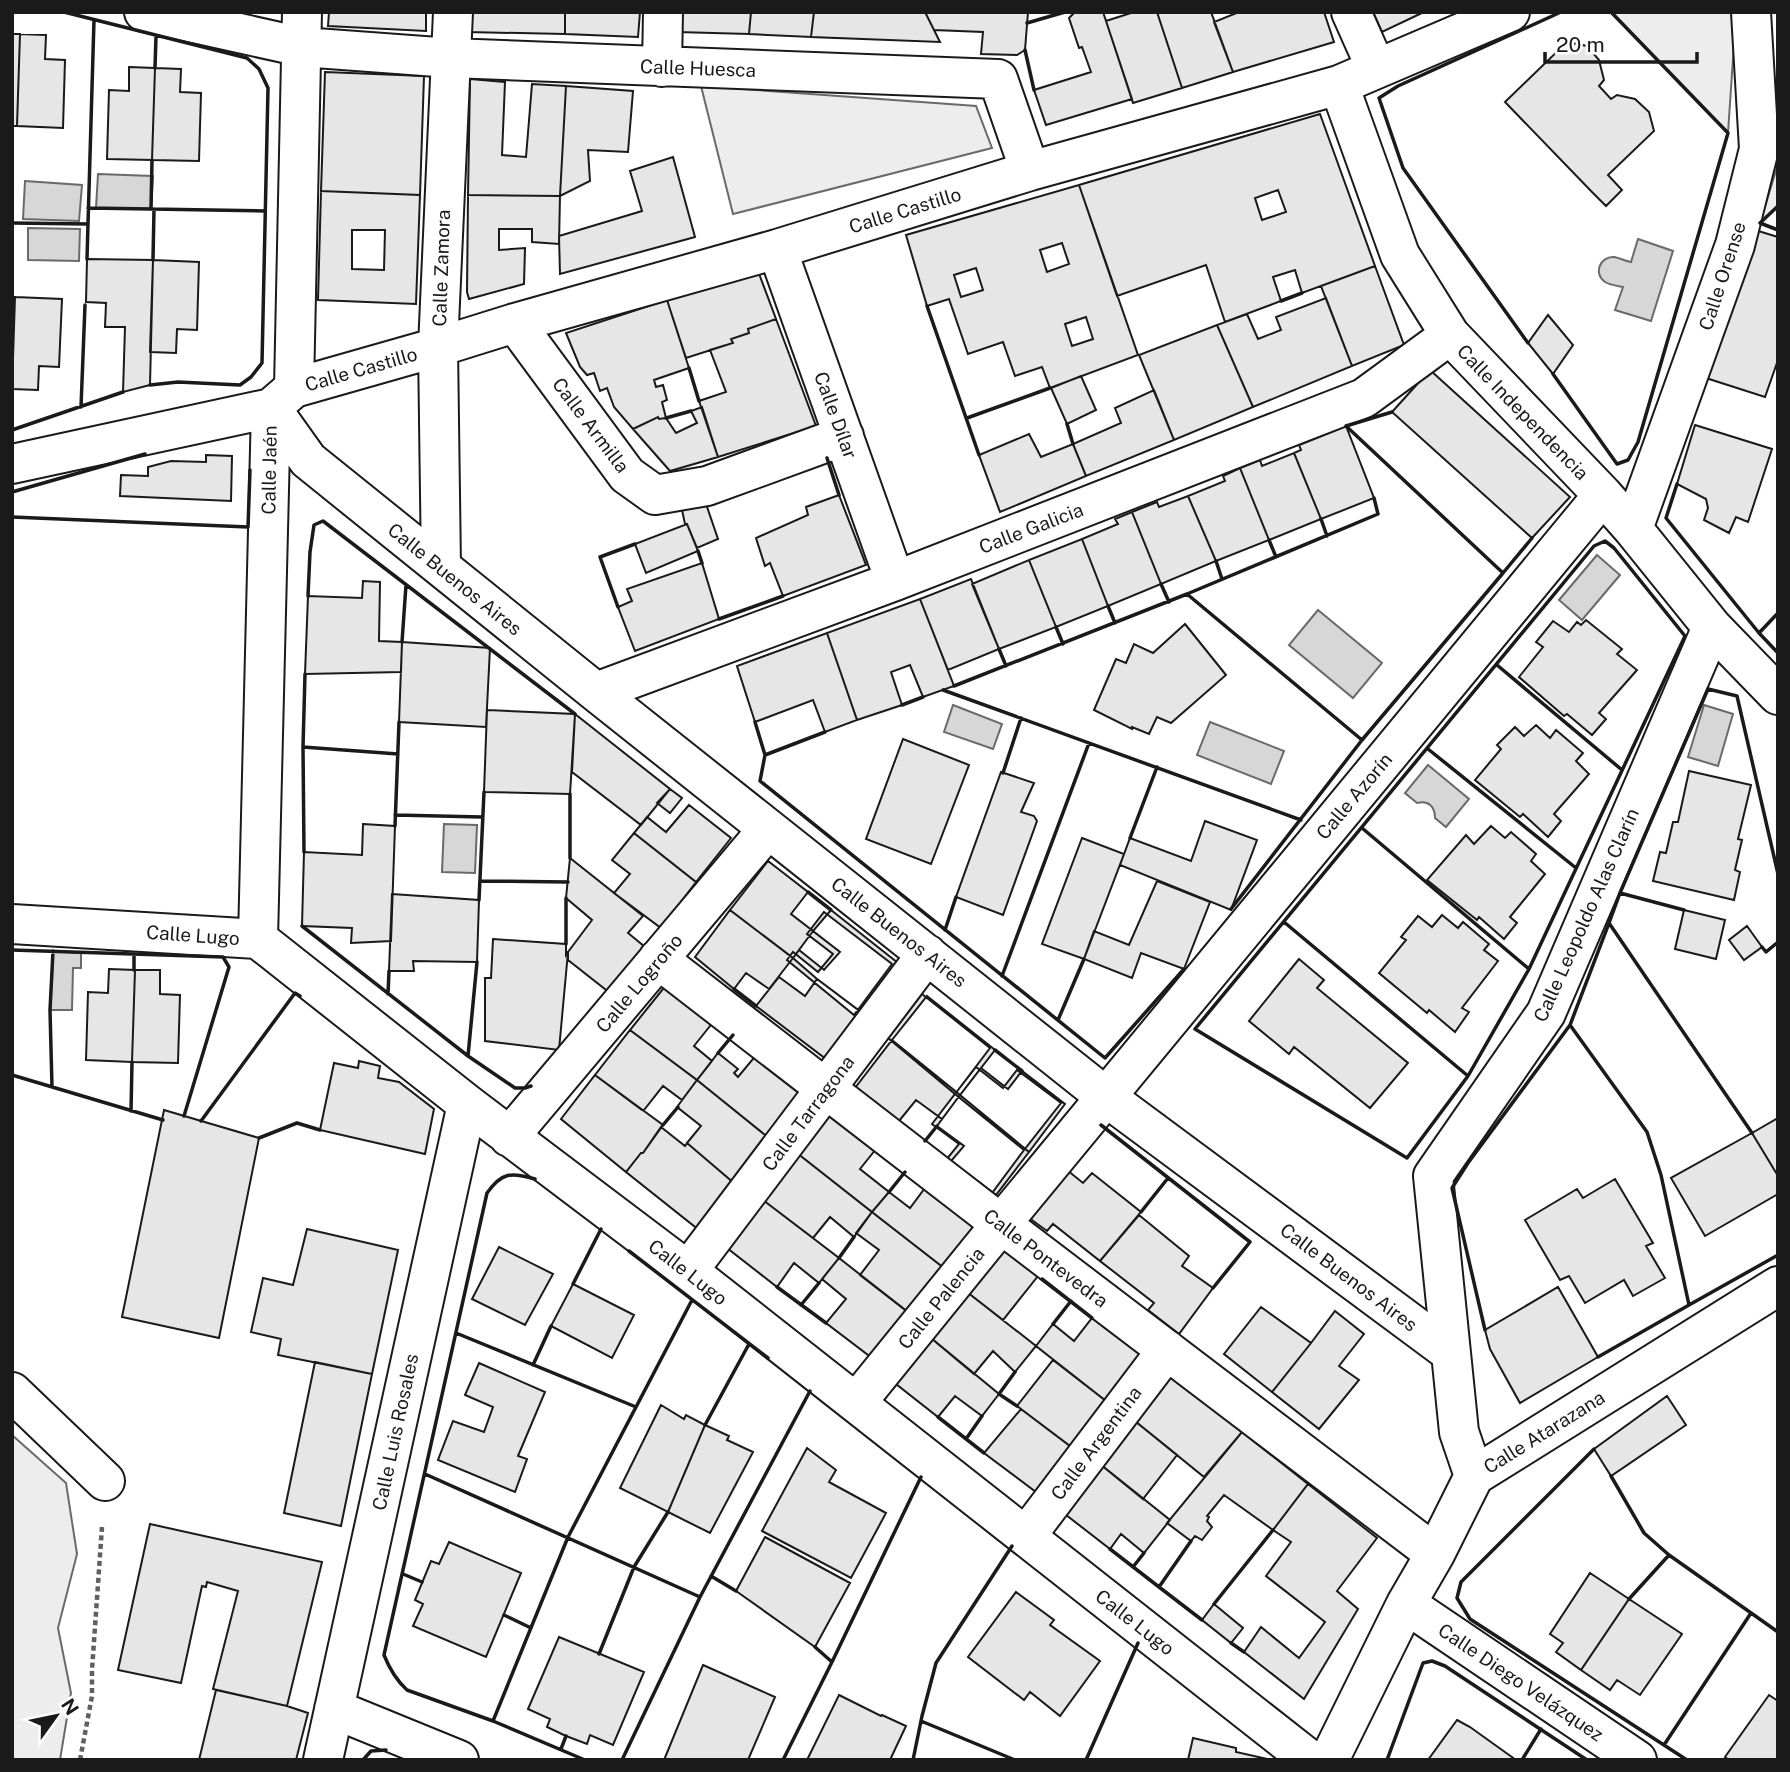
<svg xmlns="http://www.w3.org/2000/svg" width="1790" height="1772" viewBox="0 0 1790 1772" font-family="'Public Sans',sans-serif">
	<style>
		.built { fill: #ededed; stroke: #6a6a6a; stroke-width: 2 }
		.water { fill: #d7d7d7; stroke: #6a6a6a; stroke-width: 2 }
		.building { fill: #e6e6e6; stroke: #1a1a1a; stroke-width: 2; fill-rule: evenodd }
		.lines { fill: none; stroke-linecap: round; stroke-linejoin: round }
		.minor-casing { stroke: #1a1a1a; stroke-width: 42 }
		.path { stroke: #5f5f5f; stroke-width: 4.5; stroke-dasharray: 5 3.5; stroke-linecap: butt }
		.minor { stroke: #fff; stroke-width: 38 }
		.wall { stroke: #1a1a1a; stroke-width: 3.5 }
		.labels { text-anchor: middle; stroke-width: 5; stroke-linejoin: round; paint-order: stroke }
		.street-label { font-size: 19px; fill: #1a1a1a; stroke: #fff }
	</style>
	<rect width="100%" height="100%" fill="#fff"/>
	<!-- built -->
	<path class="built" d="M1611,12H1735L1736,14L1728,133Z
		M701,86L976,106L992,148L733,214Z
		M1778,164V206L1760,223Z
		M12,1435L66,1483L77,1554L58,1628L71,1693L60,1760H12Z"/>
	<!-- water -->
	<path class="water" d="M98,174L153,176L151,209L96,208Z
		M25,181L82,185L79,221L23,219Z
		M28,228L80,229L79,261L28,260Z
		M1638,239L1673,251L1651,321L1615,310L1623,287C1618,286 1610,285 1605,282C1593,274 1600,256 1614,257C1619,258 1626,261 1631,262Z
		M1597,555L1620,575L1582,620L1559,600Z
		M1318,610L1382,663L1353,698L1289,645Z
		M953,705L1002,724L993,749L944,732Z
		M1704,705L1733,714L1718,766L1688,757Z
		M1210,722L1284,751L1271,784L1197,755Z
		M1428,765L1469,799L1446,827L1435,818C1435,807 1429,800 1417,803L1405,793Z
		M444,824L477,825L475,873L442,872Z
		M53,951L81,953V968H73L72,1010H50Z"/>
	<!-- building -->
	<path class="building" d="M329,12H426V31L328,26Z
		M468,12H565V34L467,32Z
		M565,12H640L638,37L565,34Z
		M678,12H751L749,34L677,32Z
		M751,12H814L811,37L749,34Z
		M814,12H925L940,42L811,37Z
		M925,12H1028L1025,50L1017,55L981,54L983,32L934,30Z
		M1075,12H1103L1132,99L1046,125L1034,90L1091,72L1082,47L1079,48L1069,18Z
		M1134,12H1157L1182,88L1133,103L1106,21Z
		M1157,12H1211L1233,72L1182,88Z
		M1324,12L1334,42L1233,72L1214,22L1239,12Z
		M1373,12H1424L1382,32Z
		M12,34H20L17,126H12Z
		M20,34L46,35L45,59L65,60L63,128L17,126Z
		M1567,42L1587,46L1599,60L1604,80L1599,86L1611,99L1617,95L1635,99L1649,112L1654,131L1608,175L1622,190L1606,206L1592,192L1505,102Z
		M129,67L155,68L152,160L107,159L109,90L129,91Z
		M155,68L181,69L180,92L201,93L199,161L152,160Z
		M325,72L424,76L420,195L321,191Z
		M470,79L505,82L502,155L526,157L532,84L566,86L560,196L468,195Z
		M566,86L633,91L628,152L588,150L590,181L560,196Z
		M1320,114L1375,266L1302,293L1295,270L1273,277L1281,301L1225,322L1206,265L1117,296L1079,185ZM1278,190L1286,212L1262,220L1255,198Z
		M673,157L695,237L560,274L559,236L642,211L630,171Z
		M1079,185L1138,355L1050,388L1042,367L1015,376L1003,342L968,354L949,299L927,306L906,235ZM1062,243L1069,264L1047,272L1040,250ZM976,268L983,290L961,297L954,275ZM1086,317L1093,339L1072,346L1065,324Z
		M321,191L420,195L416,304L318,300ZM352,230H385L384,270L352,269Z
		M468,195L560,196L559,244L532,242V229H499V250L525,248L524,284L469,299L467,292Z
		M1755,230L1778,237V360L1765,397L1706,378Z
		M87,259L153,260L150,385L123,392L125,327H105L106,303L86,302Z
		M153,260L199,262L197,330L177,329L176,353L150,352Z
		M1375,266L1404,345L1352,366L1321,286Z
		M758,271L776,319L748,329L749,333L731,339L733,343L686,358L667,300Z
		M12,297H15L12,389Z
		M15,297L62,299L59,367L39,366L38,390L12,389Z
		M1326,298L1352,366L1253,407L1217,325L1247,314L1258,339L1281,330L1276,317Z
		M667,300L689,368L654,380L656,387L663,385L667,400L662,402L666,418L659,419L658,417L633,429L614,407L607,388L600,391L594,373L587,375L580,367L566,333Z
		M1548,315L1573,345L1553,374L1528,343Z
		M776,319L816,426L718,457L699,401L726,392L710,350L733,343L731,339L749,333L748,329Z
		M1217,325L1253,407L1174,440L1139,355Z
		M1430,370L1570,497L1532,538L1392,412Z
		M1081,376L1096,410L1067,424L1051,388Z
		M1154,390L1174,440L1086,476L1073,444L1121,423L1115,408Z
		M702,407L718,457L670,471L633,429L658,417L659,419L666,418L676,433L697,423L691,411Z
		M1695,425L1772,449L1748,522L1736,517L1729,533L1704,520L1708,508L1706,499L1677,484Z
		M1346,426L1374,498L1321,519L1294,453L1301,450L1299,445Z
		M1029,434L1041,457L1073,444L1086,476L1000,512L979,455Z
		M1294,453L1321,519L1269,540L1240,468L1260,460L1262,466Z
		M206,455L232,456L231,501L120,496L121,475L148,476V467L171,461L206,462Z
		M1240,468L1269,540L1216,561L1188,496L1225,481L1223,476Z
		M839,495L866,565L783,596L770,563L765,566L756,538L808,515L806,507Z
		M1188,496L1216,561L1161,584L1132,512L1157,502L1159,507Z
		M705,501L718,539L697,548L687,524H685L682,510Z
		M1132,512L1161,584L1108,606L1082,539L1118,524L1115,519Z
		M687,524L698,551L646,573L635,544Z
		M1082,539L1108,606L1056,627L1029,560Z
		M1029,560L1056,627L999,649L972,584Z
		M702,563L719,619L635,651L618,607L632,601L627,589Z
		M971,579L999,649L948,670L920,599Z
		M363,581L380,582L379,641L402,642L401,672L305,674L308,596L362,598Z
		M920,599L954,686L923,697L910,665L891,672L902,705L857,720L827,633Z
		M1586,620L1622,649L1617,654L1637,670L1599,713L1606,719L1592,735L1567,714L1564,716L1519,677L1543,647L1536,642L1553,621L1569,632L1577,622L1581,625Z
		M1185,624L1226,675L1171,723L1157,717L1149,734L1132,727V729L1094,710L1116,659L1126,663L1134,644L1153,653Z
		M827,633L857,720L825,732L813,700L755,722L737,666Z
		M402,642L490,648L486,727L399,722Z
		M487,710L575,714L570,794L484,792Z
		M575,714L670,789L641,825L572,772Z
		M1536,725L1550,738L1556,730L1583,753L1576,761L1589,774L1554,814L1561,821L1548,837L1523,814L1520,817L1475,780L1501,749L1497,745L1515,727L1524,736Z
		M903,739L969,765L931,864L866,839Z
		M1689,771L1751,785L1738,839L1742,840L1735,870L1740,872L1734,900L1653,881L1660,852L1666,853L1673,822H1678Z
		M1001,772L1034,783L1021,812L1034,816L1037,821L1003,915L956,897Z
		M670,789L682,798L670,813L657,803Z
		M689,805L731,838L696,882L634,833L647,817L666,832Z
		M1205,821L1257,840L1231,910L1120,865L1130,838L1191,861Z
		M363,824L395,826L391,941L351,943L352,928L302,926L304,852L362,855Z
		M1491,826L1505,838L1511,832L1536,854L1531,861L1545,874L1510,917L1517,923L1504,939L1479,917L1477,920L1427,880L1466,835L1474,844Z
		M634,833L696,882L661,928L614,893L630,874L612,860Z
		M1082,838L1124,854L1084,959L1042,944Z
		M570,858L643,916L628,933L645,947L610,993L568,960V952L592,920L566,898Z
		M768,861L808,892L791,914L813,931L793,958L730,910Z
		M1157,881L1210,902L1184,969L1141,953L1132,978L1084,959L1094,931L1129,945Z
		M392,894L479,900L477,962L413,961L414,971H389Z
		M730,910L793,958L769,989L746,973L734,989L695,957Z
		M831,910L898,963L861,1012L817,979L793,958L799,950L824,970L840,952L813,931Z
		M1684,910L1725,920L1716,959L1675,949Z
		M824,912L892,964L854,1015L787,960L793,952L818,972L833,954L807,934Z
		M1442,915L1458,928L1463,922L1489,944L1484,950L1498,961L1462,1008L1469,1012L1455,1032L1429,1010L1427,1013L1379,973L1406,940L1401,937L1418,916L1432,927Z
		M1747,926L1762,947L1744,960L1729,940Z
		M493,939L566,944V955L568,952L559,1050L485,1041V978H491Z
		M1299,959L1324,980L1317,988L1408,1063L1370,1108L1294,1047L1289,1054L1249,1021Z
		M109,969L135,970L132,1062L86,1060L88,992L108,993Z
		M135,970H160V994L180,995L178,1063L132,1062Z
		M779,977L805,996L817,979L861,1012L826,1059L756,1006Z
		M667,984L714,1021L694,1046L712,1061L697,1080L630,1030Z
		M922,994L990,1048L955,1094L888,1038Z
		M927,996L995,1050L960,1095L892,1040Z
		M630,1030L697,1080L682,1100L663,1086L644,1110H642L595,1075Z
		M892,1040L960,1095L942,1119L916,1100L899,1121L855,1088Z
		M718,1053L738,1069L734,1073L738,1077L757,1054L808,1090L770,1139L697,1080Z
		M359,1061L380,1066L378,1078L399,1082L434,1109L425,1154L320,1130L334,1063L358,1068Z
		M976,1067L1003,1088L1017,1070L1061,1103L1024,1150L955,1094Z
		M981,1068L1008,1089L1022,1071L1065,1104L1029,1152L960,1095Z
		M595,1075L663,1125L643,1153H641L626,1172L561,1119Z
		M697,1080L770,1139L735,1184L687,1143L701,1126L677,1107Z
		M955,1094L1024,1150L992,1193L946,1160L959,1144L932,1124Z
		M960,1095L1029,1152L996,1195L951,1161L964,1146L937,1126Z
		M164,1110L259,1138L219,1338L122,1317Z
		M829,1111L876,1149L860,1169L889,1192L872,1212L797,1153Z
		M1778,1118V1176L1752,1133Z
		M661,1127L685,1146L687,1143L735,1184L699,1230L626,1172L641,1153H643Z
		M1752,1133L1778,1176V1194L1705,1236L1671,1178Z
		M797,1153L872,1212L854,1237L830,1217L813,1238L763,1200Z
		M1062,1166L1083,1183L1092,1173L1141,1212L1100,1261L1053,1224L1047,1231L1025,1215Z
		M1615,1179L1653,1243L1646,1246L1665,1278L1633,1296L1624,1280L1585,1303L1569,1276L1560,1280L1525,1220L1577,1189L1583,1198Z
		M925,1188L981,1233L949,1272L872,1212L889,1192L910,1208Z
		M763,1200L839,1258L819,1283L794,1263L777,1287L727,1248Z
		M872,1212L949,1272L913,1316L860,1275L879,1250L856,1233Z
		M1139,1215L1189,1256L1182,1266L1213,1288L1179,1334L1148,1310L1154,1303L1100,1261Z
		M307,1229L398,1250L372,1374L278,1355L281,1339L251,1332L263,1278L293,1285Z
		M499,1247L553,1274L525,1325L472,1299Z
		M1002,1248L1038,1276L1003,1320L967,1292Z
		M839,1258L913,1316L876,1361L826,1323L846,1299L822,1279Z
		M573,1284L634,1315L612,1358L551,1326Z
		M1558,1287L1598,1357L1520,1403L1490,1349L1485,1330Z
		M967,1292L1036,1346L1015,1372L993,1351L974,1374L931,1338Z
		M1261,1307L1311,1343L1272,1392L1224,1354Z
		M1335,1311L1364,1334L1339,1366L1359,1380L1319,1429L1272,1392L1311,1343Z
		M1092,1318L1141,1355L1106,1401L1036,1346L1053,1324L1074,1341Z
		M931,1338L999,1394L982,1416L955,1396L938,1417L896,1384Z
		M1053,1360L1106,1401L1070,1446L1017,1406Z
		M315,1362L372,1374L341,1526L284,1513Z
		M479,1363L545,1392L518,1456L527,1459L515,1492L438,1460L453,1421L484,1432L493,1407L465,1395Z
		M1170,1377L1242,1432L1204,1477L1135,1421Z
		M1667,1396L1686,1425L1611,1476L1594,1449Z
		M661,1405L684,1419L686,1415L705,1425L668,1512L620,1488Z
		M1021,1409L1070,1446L1036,1492L984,1453Z
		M1135,1421L1177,1455L1143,1499L1100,1464Z
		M705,1425L729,1436L727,1440L753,1452L710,1533L668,1512Z
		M1242,1432L1308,1484L1273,1530L1224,1495L1207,1516L1209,1517L1207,1521L1212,1527L1202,1540L1195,1536L1191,1541L1167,1523Z
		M807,1448L836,1470L829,1482L886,1513L851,1578L762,1531Z
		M1100,1464L1170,1520L1144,1553L1121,1534L1110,1549L1061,1511Z
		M1308,1484L1377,1538L1337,1591L1358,1609L1304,1699L1244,1652L1261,1627L1299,1658L1325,1622L1266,1576L1291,1542L1273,1530Z
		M150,1524L322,1562L287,1706L213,1689L238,1591L207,1582L206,1587L202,1586L181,1683L118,1670Z
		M765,1537L850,1583L815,1647L736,1591Z
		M449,1542L521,1573L486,1657L413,1626L423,1604L415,1600L431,1561L439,1564Z
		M1590,1573L1629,1599L1581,1670L1556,1652L1563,1643L1550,1634Z
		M1016,1592L1054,1620L1050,1625L1100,1661L1060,1716L1030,1692L1024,1700L968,1657Z
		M1629,1599L1682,1634L1640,1695L1617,1680L1610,1690L1581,1670Z
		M1214,1604L1243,1628L1231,1643L1202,1620Z
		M559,1637L644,1672L613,1745L590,1735L587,1744L566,1736L547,1727L550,1719L528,1709Z
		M703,1665L775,1697L748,1760H664Z
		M216,1690L287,1706L308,1713L296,1760H199Z
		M839,1695L881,1716L882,1715L906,1726L890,1760H807Z
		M1769,1695L1778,1701V1760H1729L1725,1757Z
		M1457,1720L1470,1727L1516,1760H1428Z
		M1193,1738L1236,1748V1752L1272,1760H1188Z"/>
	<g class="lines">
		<defs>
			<path id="minor" d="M144,12L302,47L451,58L998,79L1030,171
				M1351,12L1376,68
				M662,67L663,12
				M1339,85L1400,255L1450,335L1603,495L1633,529L1712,627L1778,695
				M777,249L895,581
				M515,323L627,475L655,495L707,486L844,436
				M294,388L302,12
				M271,408L308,460L596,692L1106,1097L1451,1353L1459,1432L1474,1476
				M12,464L271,408L294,388L438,347L515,323L777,249L1030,171L1339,85L1510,12
				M1633,529L1735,245L1759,149L1751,12
				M441,567L438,347L453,12
				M596,692L895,581L1364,398L1450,335
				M12,924L258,939L467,1104L688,1271L1310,1760
				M258,939L271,408
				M658,959L1001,1224L1435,1554
				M509,1137L768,829
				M688,1271L927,954
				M1451,1353L1433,1176L1546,1013L1712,627
				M12,1392L105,1481
				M856,1403L1001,1224L1603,495
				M1026,1536L1167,1350
				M1406,1604L1637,1760
				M334,1709L459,1760
				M323,1760L467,1104
				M1329,1760L1406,1604L1435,1554L1474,1476L1778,1286"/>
		</defs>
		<!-- minor casing -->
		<use href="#minor" class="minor-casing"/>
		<!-- path -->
		<path class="path" d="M80,1760L92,1696V1670L102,1527"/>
		<!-- minor -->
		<use href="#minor" class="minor"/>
		<!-- wall -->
		<path class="wall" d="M64,12L247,58L259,69L268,88L262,363L251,377L240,385L178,382L150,385
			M1027,23L1065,12
			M1025,50L1034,90
			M155,68L156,36
			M1778,206L1760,223L1778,230
			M88,208L151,209L152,160
			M151,209L265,211
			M12,223L88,224L94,20
			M87,259L88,224
			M153,260L154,209
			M1281,301L1302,293
			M927,306L979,455
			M1528,343L1403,168L1379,98L1398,86L1561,12
			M689,368L699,401
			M1553,374L1617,464L1628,460L1638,442L1728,133L1611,12
			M81,407L85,305
			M1392,412L1346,426L1503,573L1532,538
			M666,418L691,411
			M967,418L1050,388
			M1067,424L1073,444
			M12,430L123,392
			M827,458L839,495
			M1677,484L1666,518L1759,633L1778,653
			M12,492L145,454
			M1374,498L1378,514L1187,594L1362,740L1503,573
			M12,517L248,527L250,470
			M1321,519L1327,536
			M1269,540L1276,557
			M1605,541L1614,548L1685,636L1529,969L1468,1076L1407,1158L1195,1029L1594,546Z
			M698,551L702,563
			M1216,561L1222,579
			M1161,584L1169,602
			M308,596L310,552L314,525L323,521L575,714
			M1108,606L1115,623
			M618,607L600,557L635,544
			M719,619L783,596
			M1056,627L1063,644
			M1759,633L1778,613
			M402,642L406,585
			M999,649L1006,666
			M1497,665L1622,770
			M305,674L303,747L398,754
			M954,686L1187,594
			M943,690L1301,820
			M902,705L923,697
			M755,722L765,755L760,781L1105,1058L1184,969
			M303,747L304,852
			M1428,749L1576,868
			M765,755L825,732
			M1003,773L1021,718
			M570,794V858
			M395,815L482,817
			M395,826L399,722
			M1362,828L1529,969
			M1130,838L1157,767
			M480,881L568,882
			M808,892L831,910
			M1620,893L1609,923L1752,1133
			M566,898V944
			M479,900L484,792
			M1231,909L1362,740
			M1684,910L1620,893L1708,689L1737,696L1778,874
			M1284,922L1468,1076
			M1609,923L1570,1025L1647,1132L1661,1175L1689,1305L1778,1255
			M302,926L468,1056L477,962
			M945,930L956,897
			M1762,947L1766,952L1778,942
			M12,950L223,957L229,967L184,1116
			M134,970V954
			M1002,976L1089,743
			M734,989L756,1006
			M388,994L389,971
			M1058,1020L1084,959
			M995,1050L1022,1071
			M718,1053L733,1035
			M468,1056L515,1088H525L531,1086
			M12,1075L163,1120
			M52,1087L50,1010L53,951
			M131,1111L132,1062
			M201,1121L295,993L300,996
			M663,1125L678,1107
			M1101,1125L1250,1242L1213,1288
			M259,1138L297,1123L320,1130
			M925,1141L937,1126
			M535,1179C511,1172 502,1172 487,1193L384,1655C390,1670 396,1680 407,1690L493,1721L585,1760
			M889,1192L905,1172
			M1141,1212L1168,1178
			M629,1251L768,1358
			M839,1258L854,1237
			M1042,1279L1092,1318
			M573,1284L601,1229
			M777,1287L826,1323
			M801,1305L819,1283
			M1053,1324L1071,1301
			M1485,1330L1452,1188L1468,1163L1570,1025
			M456,1333L636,1407
			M1598,1357L1689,1305
			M533,1365L551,1326
			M1015,1372L999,1394L1017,1406
			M938,1417L984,1453
			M705,1425L749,1344
			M966,1439L982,1416
			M1594,1449L1461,1582L1457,1598L1470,1619L1687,1760
			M425,1474L700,1597L622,1760
			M1611,1476L1644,1533L1669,1555L1778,1632
			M1110,1549L1159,1587L1191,1541
			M1133,1567L1144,1553
			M403,1574L422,1582
			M711,1576L736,1591
			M1159,1587L1202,1620
			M700,1597L810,1391
			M1629,1599L1669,1555
			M1214,1604L1273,1530
			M504,1615L531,1628
			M1231,1643L1244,1652
			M599,1654L634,1567L668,1512
			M832,1662L921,1477
			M493,1721L568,1537L692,1300
			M921,1721L1015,1760
			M1664,1745L1751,1613
			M561,1749L566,1736
			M363,1760L371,1751L386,1750
			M783,1760L832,1662L815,1647
			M913,1760L922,1716L936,1663L1012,1546
			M1086,1760L1138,1643
			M1387,1760L1423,1663L1432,1661L1445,1666L1587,1760
			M1522,1760L1541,1729"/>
	</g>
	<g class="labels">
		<!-- street labels -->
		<g class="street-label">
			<text transform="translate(698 68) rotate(2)" y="7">Calle Huesca</text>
			<text transform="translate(905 210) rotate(-17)" y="7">Calle Castillo</text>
			<text transform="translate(441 268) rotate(-88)" y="7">Calle Zamora</text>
			<text transform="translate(1722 276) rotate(-72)" y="7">Calle Orense</text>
			<text transform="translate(361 369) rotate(-16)" y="7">Calle Castillo</text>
			<text transform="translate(1523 412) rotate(46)" y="7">Calle Independencia</text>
			<text transform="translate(836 415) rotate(70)" y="7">Calle Dílar</text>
			<text transform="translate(591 425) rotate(53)" y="7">Calle Armilla</text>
			<text transform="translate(269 470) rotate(-89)" y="7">Calle Jaén</text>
			<text transform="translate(1031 528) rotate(-21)" y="7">Calle Galicia</text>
			<text transform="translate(455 579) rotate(39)" y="7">Calle Buenos Aires</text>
			<text transform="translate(1354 796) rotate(-50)" y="7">Calle Azorín</text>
			<text transform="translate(1586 915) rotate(-66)" y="7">Calle Leopoldo Alas Clarín</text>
			<text transform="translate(899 932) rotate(38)" y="7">Calle Buenos Aires</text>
			<text transform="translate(193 935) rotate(4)" y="7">Calle Lugo</text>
			<text transform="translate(639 983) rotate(-50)" y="7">Calle Logroño</text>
			<text transform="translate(808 1113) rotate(-53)" y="7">Calle Tarragona</text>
			<text transform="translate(1046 1258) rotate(37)" y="7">Calle Pontevedra</text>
			<text transform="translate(688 1272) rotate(38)" y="7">Calle Lugo</text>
			<text transform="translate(1349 1277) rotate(37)" y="7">Calle Buenos Aires</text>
			<text transform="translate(941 1298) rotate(-51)" y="7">Calle Palencia</text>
			<text transform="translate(395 1432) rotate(-78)" y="7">Calle Luis Rosales</text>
			<text transform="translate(1544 1432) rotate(-32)" y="7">Calle Atarazana</text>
			<text transform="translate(1096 1443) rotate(-53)" y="7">Calle Argentina</text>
			<text transform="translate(1135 1622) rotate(38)" y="7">Calle Lugo</text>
			<text transform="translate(1521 1682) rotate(34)" y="7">Calle Diego Velázquez</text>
		</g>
	</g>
	<!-- border -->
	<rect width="1790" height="1772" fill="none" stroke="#1a1a1a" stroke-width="28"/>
	<!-- north arrow -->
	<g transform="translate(56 1716) rotate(57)" stroke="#ffffff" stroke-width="5" paint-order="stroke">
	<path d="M0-5L12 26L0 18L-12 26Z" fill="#1a1a1a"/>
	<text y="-10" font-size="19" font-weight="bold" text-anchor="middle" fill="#1a1a1a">N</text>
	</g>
	<!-- scale -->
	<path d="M1545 52v10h152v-10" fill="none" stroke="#1a1a1a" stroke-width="3.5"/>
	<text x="1556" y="52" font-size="21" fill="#1a1a1a" stroke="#ffffff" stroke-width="5" paint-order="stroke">20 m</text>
</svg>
